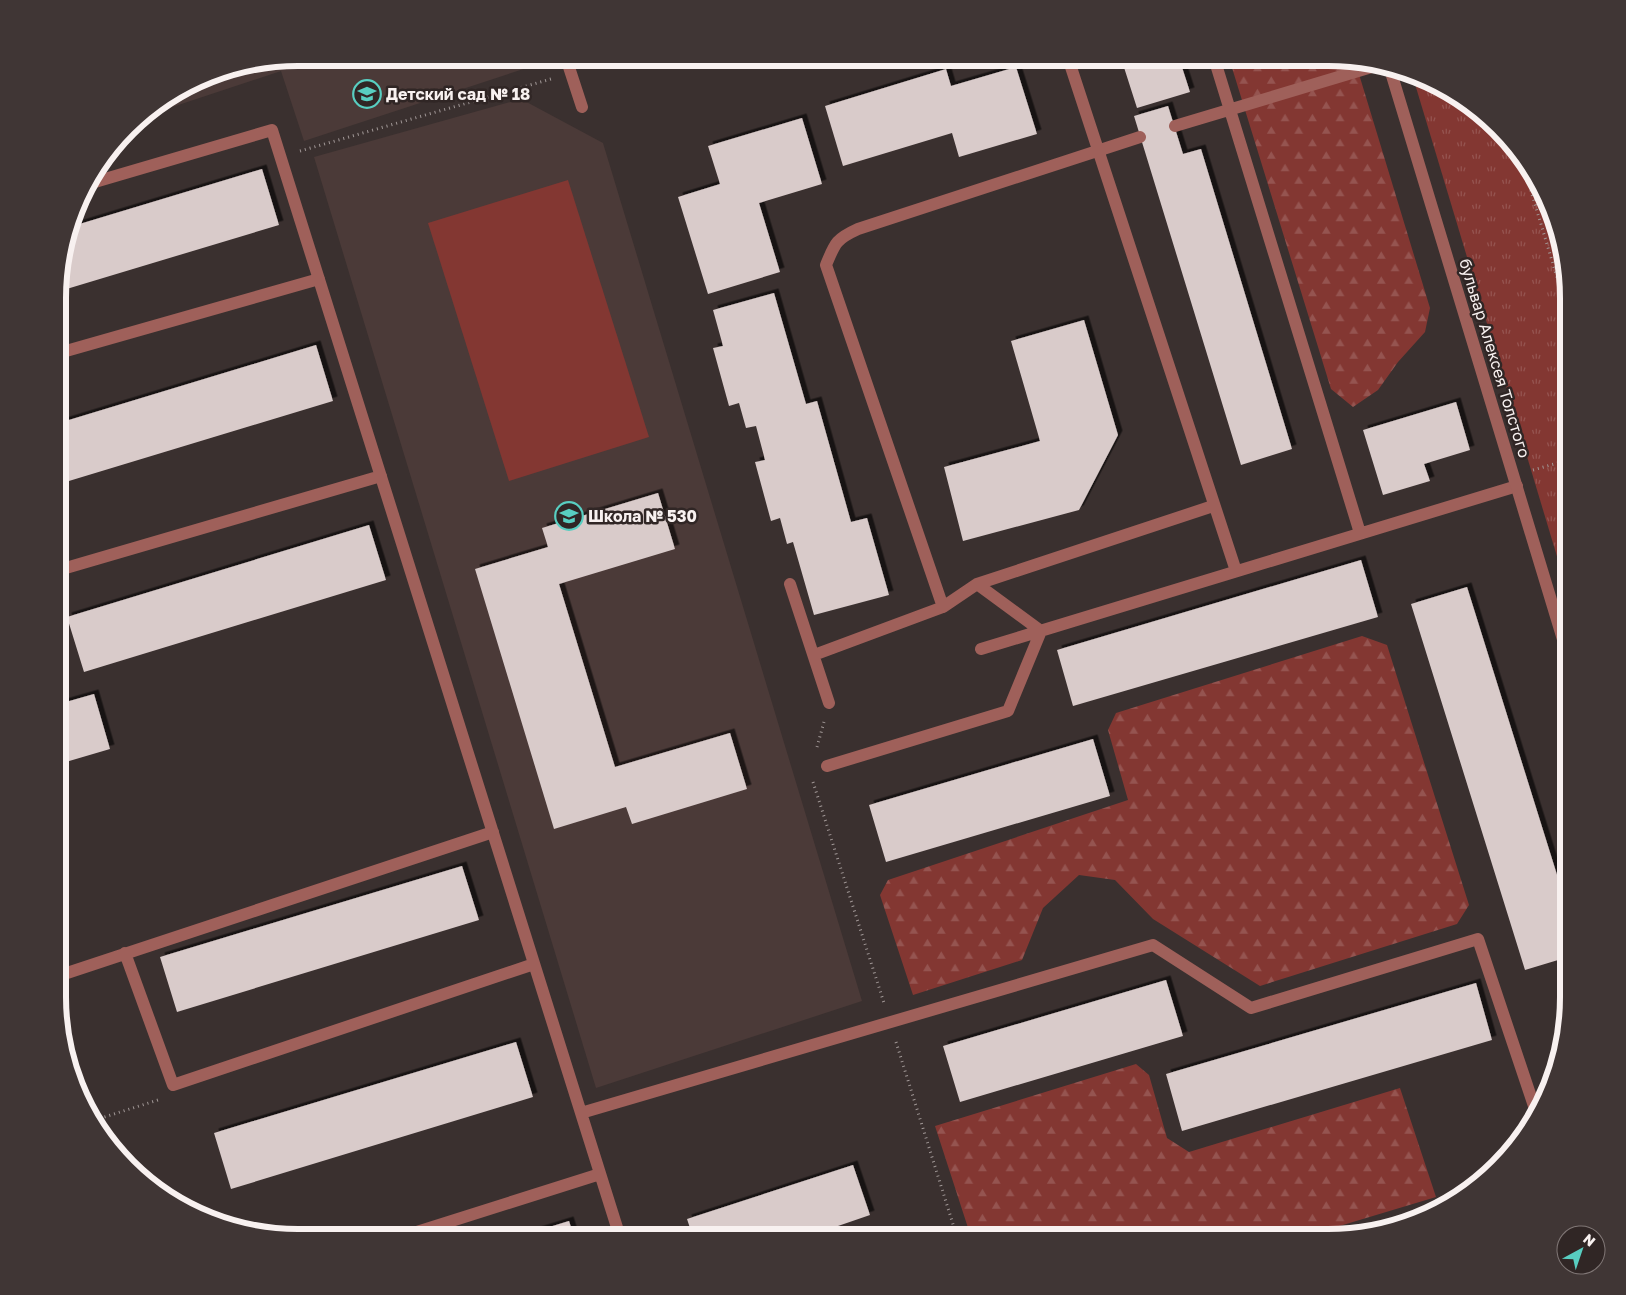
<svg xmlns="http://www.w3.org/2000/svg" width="1626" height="1295" viewBox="0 0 1626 1295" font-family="'Golos Text',sans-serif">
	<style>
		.built { fill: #4b3a38 }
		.forest { fill: url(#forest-firs) }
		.park { fill: url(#park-tufts) }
		.pitch { fill: #833732 }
		.building { fill: #d9cbca; filter: url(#shadow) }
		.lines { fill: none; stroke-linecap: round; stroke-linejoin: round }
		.path { stroke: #a09796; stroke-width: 3; stroke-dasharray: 1 4; stroke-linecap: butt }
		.service { stroke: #9f605a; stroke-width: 12 }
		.minor { stroke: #9f605a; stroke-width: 12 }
		.labels { text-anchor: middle; stroke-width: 5; stroke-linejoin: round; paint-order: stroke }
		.poi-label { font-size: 16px; font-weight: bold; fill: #f8f1f0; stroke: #302625; text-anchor: start }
		.street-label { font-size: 16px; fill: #f8f1f0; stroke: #302625 }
		.rim { fill: none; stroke: #f8f1f0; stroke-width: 6 }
	</style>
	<defs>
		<pattern id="forest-firs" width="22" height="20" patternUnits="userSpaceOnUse" patternTransform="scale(1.25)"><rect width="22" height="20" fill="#833732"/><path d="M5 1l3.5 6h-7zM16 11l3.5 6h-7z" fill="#955450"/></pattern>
		<pattern id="park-tufts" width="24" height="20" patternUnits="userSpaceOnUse" patternTransform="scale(1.25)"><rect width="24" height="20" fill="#833732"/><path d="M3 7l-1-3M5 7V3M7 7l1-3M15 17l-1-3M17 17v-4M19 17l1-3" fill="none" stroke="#955450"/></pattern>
		<filter id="shadow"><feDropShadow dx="4.5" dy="-4.5" stdDeviation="0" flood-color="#0009"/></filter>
	</defs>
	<rect width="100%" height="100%" fill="#3a302f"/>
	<!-- built -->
	<path class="built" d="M299,58H554V59L304,141L281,71L139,118L221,70Z
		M521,99L603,143L862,1001L596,1088L314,157Z"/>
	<!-- forest -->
	<path class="forest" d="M1229,58H1343L1355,61L1430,308L1425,332L1398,362L1378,390L1353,407L1331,389Z
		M1362,636L1387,645L1469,905L1457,924L1260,986L1153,919L1115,880L1079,875L1043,908L1022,960L913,995L880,895L888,880L1128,800L1108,730L1116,713Z
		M1136,1064L1149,1075L1167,1138L1189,1152L1400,1088L1436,1197L1303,1237H971L935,1126Z"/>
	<!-- park -->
	<path class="park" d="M1412,74L1420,76L1487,118L1550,206L1568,298V593Z"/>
	<!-- pitch -->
	<path class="pitch" d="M568,180L649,437L509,481L428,223Z"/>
	<!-- building -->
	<path class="building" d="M1121,58H1179L1190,92L1137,108Z
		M1016,67L1037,134L959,157L952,133L843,166L825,106L946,69L951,86Z
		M1168,106L1183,154L1201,149L1292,449L1241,465L1134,116Z
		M802,118L822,184L759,203L780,272L708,294L678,197L720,184L708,146Z
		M262,169L279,225L60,291V267L73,226Z
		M774,293L806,404L817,401L851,522L867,518L889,595L814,615L793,542L787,544L780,518L771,521L755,462L765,460L756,426L746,428L739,403L729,406L713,348L723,346L713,310Z
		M1084,320L1118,435L1079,510L963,541L944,467L1040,441L1011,341Z
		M316,345L333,401L59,484V423Z
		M1456,402L1470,450L1424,464L1430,481L1383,495L1363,430Z
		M658,493L675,549L559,584L615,767L730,733L747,789L632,824L626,807L554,829L475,569L548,547L542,528Z
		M369,525L386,580L84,672L67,617Z
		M1361,560L1378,617L1073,706L1057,650Z
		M1467,587L1568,910V957L1525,970L1411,604Z
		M94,694L110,749L59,764V704Z
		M1093,739L1110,796L886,862L869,805Z
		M462,866L479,920L177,1012L160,957Z
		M1166,980L1183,1036L960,1102L943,1046Z
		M1476,983L1492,1040L1182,1131L1166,1074Z
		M516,1042L533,1097L231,1189L214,1133Z
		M853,1165L870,1215L806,1237H693L687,1219Z
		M569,1221L574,1237H517Z"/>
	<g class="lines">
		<!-- path -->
		<path class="path" d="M300,151L551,79
			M1525,171L1568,314
			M1533,470L1568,460
			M817,747L824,722
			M813,782L884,1003
			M896,1042L957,1237
			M95,1120L158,1100"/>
		<!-- service -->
		<path class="service" d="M566,58L582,107
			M1068,58L1236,571
			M1214,58L1360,533
			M1175,126L1375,66
			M88,184L272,130L620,1237
			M59,353L319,279
			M59,570L381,476
			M790,584L829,703
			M943,607L826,265C835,243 836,239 858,229L1140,137
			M981,649L1517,486
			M814,655L943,607L977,584L1213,506
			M827,766L1008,711L1041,631L977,584
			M125,953L173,1085L534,964
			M58,976L493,832
			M581,1113L1153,945L1251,1008L1478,939L1536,1112
			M401,1237L600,1174"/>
		<!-- minor -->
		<path class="minor" d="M1390,69L1568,656"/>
	</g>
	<!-- icons -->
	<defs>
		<symbol id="school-ring" viewBox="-11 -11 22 22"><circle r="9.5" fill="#302625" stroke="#58cec1" stroke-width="1.5"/><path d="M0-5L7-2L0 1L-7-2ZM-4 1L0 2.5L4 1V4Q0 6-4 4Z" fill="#58cec1"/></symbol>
	</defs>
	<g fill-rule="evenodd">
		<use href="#school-ring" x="351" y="78" width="32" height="32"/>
		<use href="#school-ring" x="553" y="500" width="32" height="32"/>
	</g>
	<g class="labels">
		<!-- poi labels -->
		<g class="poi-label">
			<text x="386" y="100">Детский сад № 18</text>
			<text x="588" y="522">Школа № 530</text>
		</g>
		<!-- street labels -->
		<g class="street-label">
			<text transform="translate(1495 358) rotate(73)" y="6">бульвар Алексея Толстого</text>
		</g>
	</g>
	<!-- crop -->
	<path d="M0 0H1626V1295H0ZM298 66H1328A232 232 0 0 1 1560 298V997A232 232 0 0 1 1328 1229H298A232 232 0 0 1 66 997V298A232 232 0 0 1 298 66Z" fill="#403635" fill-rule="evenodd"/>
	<path class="rim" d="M298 66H1328A232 232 0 0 1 1560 298V997A232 232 0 0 1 1328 1229H298A232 232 0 0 1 66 997V298A232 232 0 0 1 298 66Z"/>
	<!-- north arrow -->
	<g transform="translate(1581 1250) rotate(40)"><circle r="24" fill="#302625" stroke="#807776"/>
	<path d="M0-4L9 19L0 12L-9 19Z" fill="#58cec1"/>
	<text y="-8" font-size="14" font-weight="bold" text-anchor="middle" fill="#f8f1f0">N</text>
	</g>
</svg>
